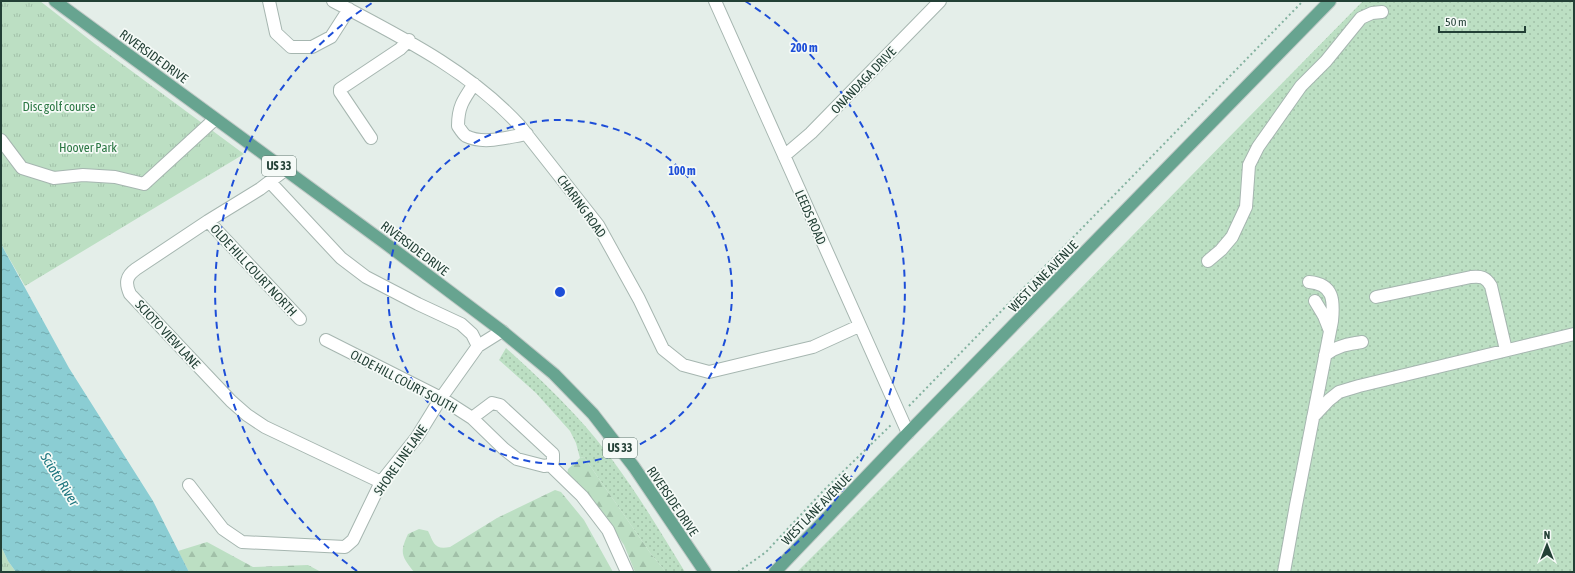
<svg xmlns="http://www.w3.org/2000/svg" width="1575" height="573" viewBox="0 0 1575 573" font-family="'Asap Condensed',sans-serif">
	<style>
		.grass { fill: url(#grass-dots) }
		.forest { fill: url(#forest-firs) }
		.park { fill: url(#park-tufts) }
		.water { fill: url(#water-ripples) }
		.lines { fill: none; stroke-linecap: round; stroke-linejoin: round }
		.minor-casing { stroke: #a6b6b0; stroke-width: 14 }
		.major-casing { stroke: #c1cac7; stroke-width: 14 }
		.path { stroke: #84b2a0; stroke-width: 2; stroke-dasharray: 2 3; stroke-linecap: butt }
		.minor { stroke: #fff; stroke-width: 12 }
		.major { stroke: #67a490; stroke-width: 12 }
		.ring { fill: none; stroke: #1d4ed8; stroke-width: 2; stroke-dasharray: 7 5 }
		.labels { text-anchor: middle; stroke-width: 3.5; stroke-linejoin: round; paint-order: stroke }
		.shield { fill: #f5faf7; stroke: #627870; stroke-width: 1 }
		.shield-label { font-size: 12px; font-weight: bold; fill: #234036 }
		.street-label { font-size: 13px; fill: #234036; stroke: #f5faf7 }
		.park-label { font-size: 13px; fill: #2c7844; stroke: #f5faf7 }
		.water-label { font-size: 14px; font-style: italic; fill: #1b747e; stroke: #f5faf7 }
		.centre { fill: #1d4ed8; stroke: #f5faf7; stroke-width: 2 }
		.ring-label { font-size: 12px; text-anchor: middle; font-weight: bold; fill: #1d4ed8; stroke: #f5faf7; stroke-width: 3.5; stroke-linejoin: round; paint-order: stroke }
	</style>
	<defs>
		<pattern id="grass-dots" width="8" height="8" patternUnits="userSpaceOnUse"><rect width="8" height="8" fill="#bcdfc3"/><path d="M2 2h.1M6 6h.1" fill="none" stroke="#a1c0a8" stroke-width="1.8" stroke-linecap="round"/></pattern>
		<pattern id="forest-firs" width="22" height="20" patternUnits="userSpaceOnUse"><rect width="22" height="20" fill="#bcdfc3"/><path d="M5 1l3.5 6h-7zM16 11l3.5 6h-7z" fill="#a1c0a8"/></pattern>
		<pattern id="park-tufts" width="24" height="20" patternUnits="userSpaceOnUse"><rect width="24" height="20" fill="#bcdfc3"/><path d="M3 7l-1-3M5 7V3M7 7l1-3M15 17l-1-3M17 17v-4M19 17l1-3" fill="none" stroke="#a1c0a8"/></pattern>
		<pattern id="water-ripples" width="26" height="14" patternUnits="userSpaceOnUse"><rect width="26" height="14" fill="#8bcdd3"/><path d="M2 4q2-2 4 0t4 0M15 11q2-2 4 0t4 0" fill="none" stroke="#71a8ac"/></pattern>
	</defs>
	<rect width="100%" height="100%" fill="#e4eee9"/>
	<!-- grass -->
	<path class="grass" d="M1363,1H1574V572H797L1075,294Z
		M506,348C530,370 554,392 576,416C619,462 652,518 685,572H666L651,554L584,457L580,458L576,443L570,431L536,393L499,360Z"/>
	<!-- forest -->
	<path class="forest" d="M584,457L651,554L666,572H635L624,545L601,511L567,475L568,469L580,458Z
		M555,490L561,492L584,520L613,572H414C402,557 399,553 408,534L419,529L428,531C434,543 434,550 450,547L497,518Z
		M207,542L253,567L308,565L321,572H189L178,551Z"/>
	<!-- park -->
	<path class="park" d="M1,1H40L95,44L244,154L25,286L1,244Z
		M1,546L8,561L16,572H1Z"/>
	<!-- water -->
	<path class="water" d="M1,244L69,368L153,501L189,572H16L8,561L1,546Z"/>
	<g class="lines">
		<defs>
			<path id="minor" d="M269,1L276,33L291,47H312L331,37L349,9
				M333,1C399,36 469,70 520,126L598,225L639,299L663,349L683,365L709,372L813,347L859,326
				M715,1L908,433
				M474,84C463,100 458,107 458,126C460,129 463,134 466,136C484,145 508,137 527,134
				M371,138L340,92V89L400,49L409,40
				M1,140L22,168L54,178L83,175L115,177L144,184L215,119
				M784,156L811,133L940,1
				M285,170L260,189L208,221L136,269C126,276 125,283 130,294L231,401L247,415L265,427L381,482
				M270,182L341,258L366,277L418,304L461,324L472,334L478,346
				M208,221L300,319
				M1208,261L1221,250L1232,237L1246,207L1249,165L1258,147L1301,86L1326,61L1361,18L1372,13L1382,12
				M1376,297L1471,277C1481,276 1486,277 1491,286L1506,350
				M1315,301L1324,316L1330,331
				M326,340L441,398L472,418L504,449L517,459L544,466L550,465
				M1325,355C1337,346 1348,344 1362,342
				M1313,417L1329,400L1339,392L1359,386L1574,334
				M472,418L492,403L500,405L553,454V461L550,465
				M550,465L582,496L608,530L627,572
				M189,485L223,529L242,542L345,547L353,540L381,482L417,437L441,398L478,346L502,331
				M1284,572L1296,505L1332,321C1334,301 1334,284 1309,282"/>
			<path id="major" d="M55,1L385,243L502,331L554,374L593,414L634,467L705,572
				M775,572L908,433L1330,1"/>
		</defs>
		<!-- minor casing -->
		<use href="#minor" class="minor-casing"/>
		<!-- major casing -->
		<use href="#major" class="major-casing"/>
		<!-- path -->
		<path class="path" d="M909,406L1303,1
			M738,572L766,552L824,490L892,424"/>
		<!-- minor -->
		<use href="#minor" class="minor"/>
		<!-- major -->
		<use href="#major" class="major"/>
	</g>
	<!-- distance rings -->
	<g class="ring">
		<circle cx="560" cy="292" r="172"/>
		<path d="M357 571A345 345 0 0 1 375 1M745 1A345 345 0 0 1 763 571"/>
	</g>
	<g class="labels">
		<!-- shield labels -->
		<g class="shield">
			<rect x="262" y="156" width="34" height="20" rx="3"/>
			<rect x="603" y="438" width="34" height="20" rx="3"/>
		</g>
		<g class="shield-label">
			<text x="279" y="170">US 33</text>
			<text x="620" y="452">US 33</text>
		</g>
		<!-- street labels -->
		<g class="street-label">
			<text transform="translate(154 56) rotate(36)" y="5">RIVERSIDE DRIVE</text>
			<text transform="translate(863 80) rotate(-46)" y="5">ONANDAGA DRIVE</text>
			<text transform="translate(582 206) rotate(54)" y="5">CHARING ROAD</text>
			<text transform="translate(811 217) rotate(66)" y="5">LEEDS ROAD</text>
			<text transform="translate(415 248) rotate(37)" y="5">RIVERSIDE DRIVE</text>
			<text transform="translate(254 270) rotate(47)" y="5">OLDE HILL COURT NORTH</text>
			<text transform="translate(1043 276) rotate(-46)" y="5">WEST LANE AVENUE</text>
			<text transform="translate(168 334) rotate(47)" y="5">SCIOTO VIEW LANE</text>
			<text transform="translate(404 381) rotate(28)" y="5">OLDE HILL COURT SOUTH</text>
			<text transform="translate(400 460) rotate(-55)" y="5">SHORE LINE LANE</text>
			<text transform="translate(673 501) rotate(56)" y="5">RIVERSIDE DRIVE</text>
			<text transform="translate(816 509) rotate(-46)" y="5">WEST LANE AVENUE</text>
		</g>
		<!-- park labels -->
		<g class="park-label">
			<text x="59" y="111">Disc golf course</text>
			<text x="88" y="152">Hoover Park</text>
		</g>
		<!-- water labels -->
		<g class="water-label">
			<text transform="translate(60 479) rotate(58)" y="5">Scioto River</text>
		</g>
	</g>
	<circle cx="560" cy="292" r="6" class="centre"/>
	<g class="ring-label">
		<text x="804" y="52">200 m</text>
		<text x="682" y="175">100 m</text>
	</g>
	<!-- border -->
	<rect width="1575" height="573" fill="none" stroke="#234036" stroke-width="4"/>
	<!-- north arrow -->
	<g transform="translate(1547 545)" stroke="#f5faf7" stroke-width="3" paint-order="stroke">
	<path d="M0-3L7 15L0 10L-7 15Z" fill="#234036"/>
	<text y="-6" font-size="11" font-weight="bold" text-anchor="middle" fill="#234036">N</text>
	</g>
	<!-- scale -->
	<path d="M1439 26v6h86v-6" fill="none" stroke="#234036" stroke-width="2"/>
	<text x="1445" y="26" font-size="12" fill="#234036" stroke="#f5faf7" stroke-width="3" paint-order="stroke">50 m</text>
</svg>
